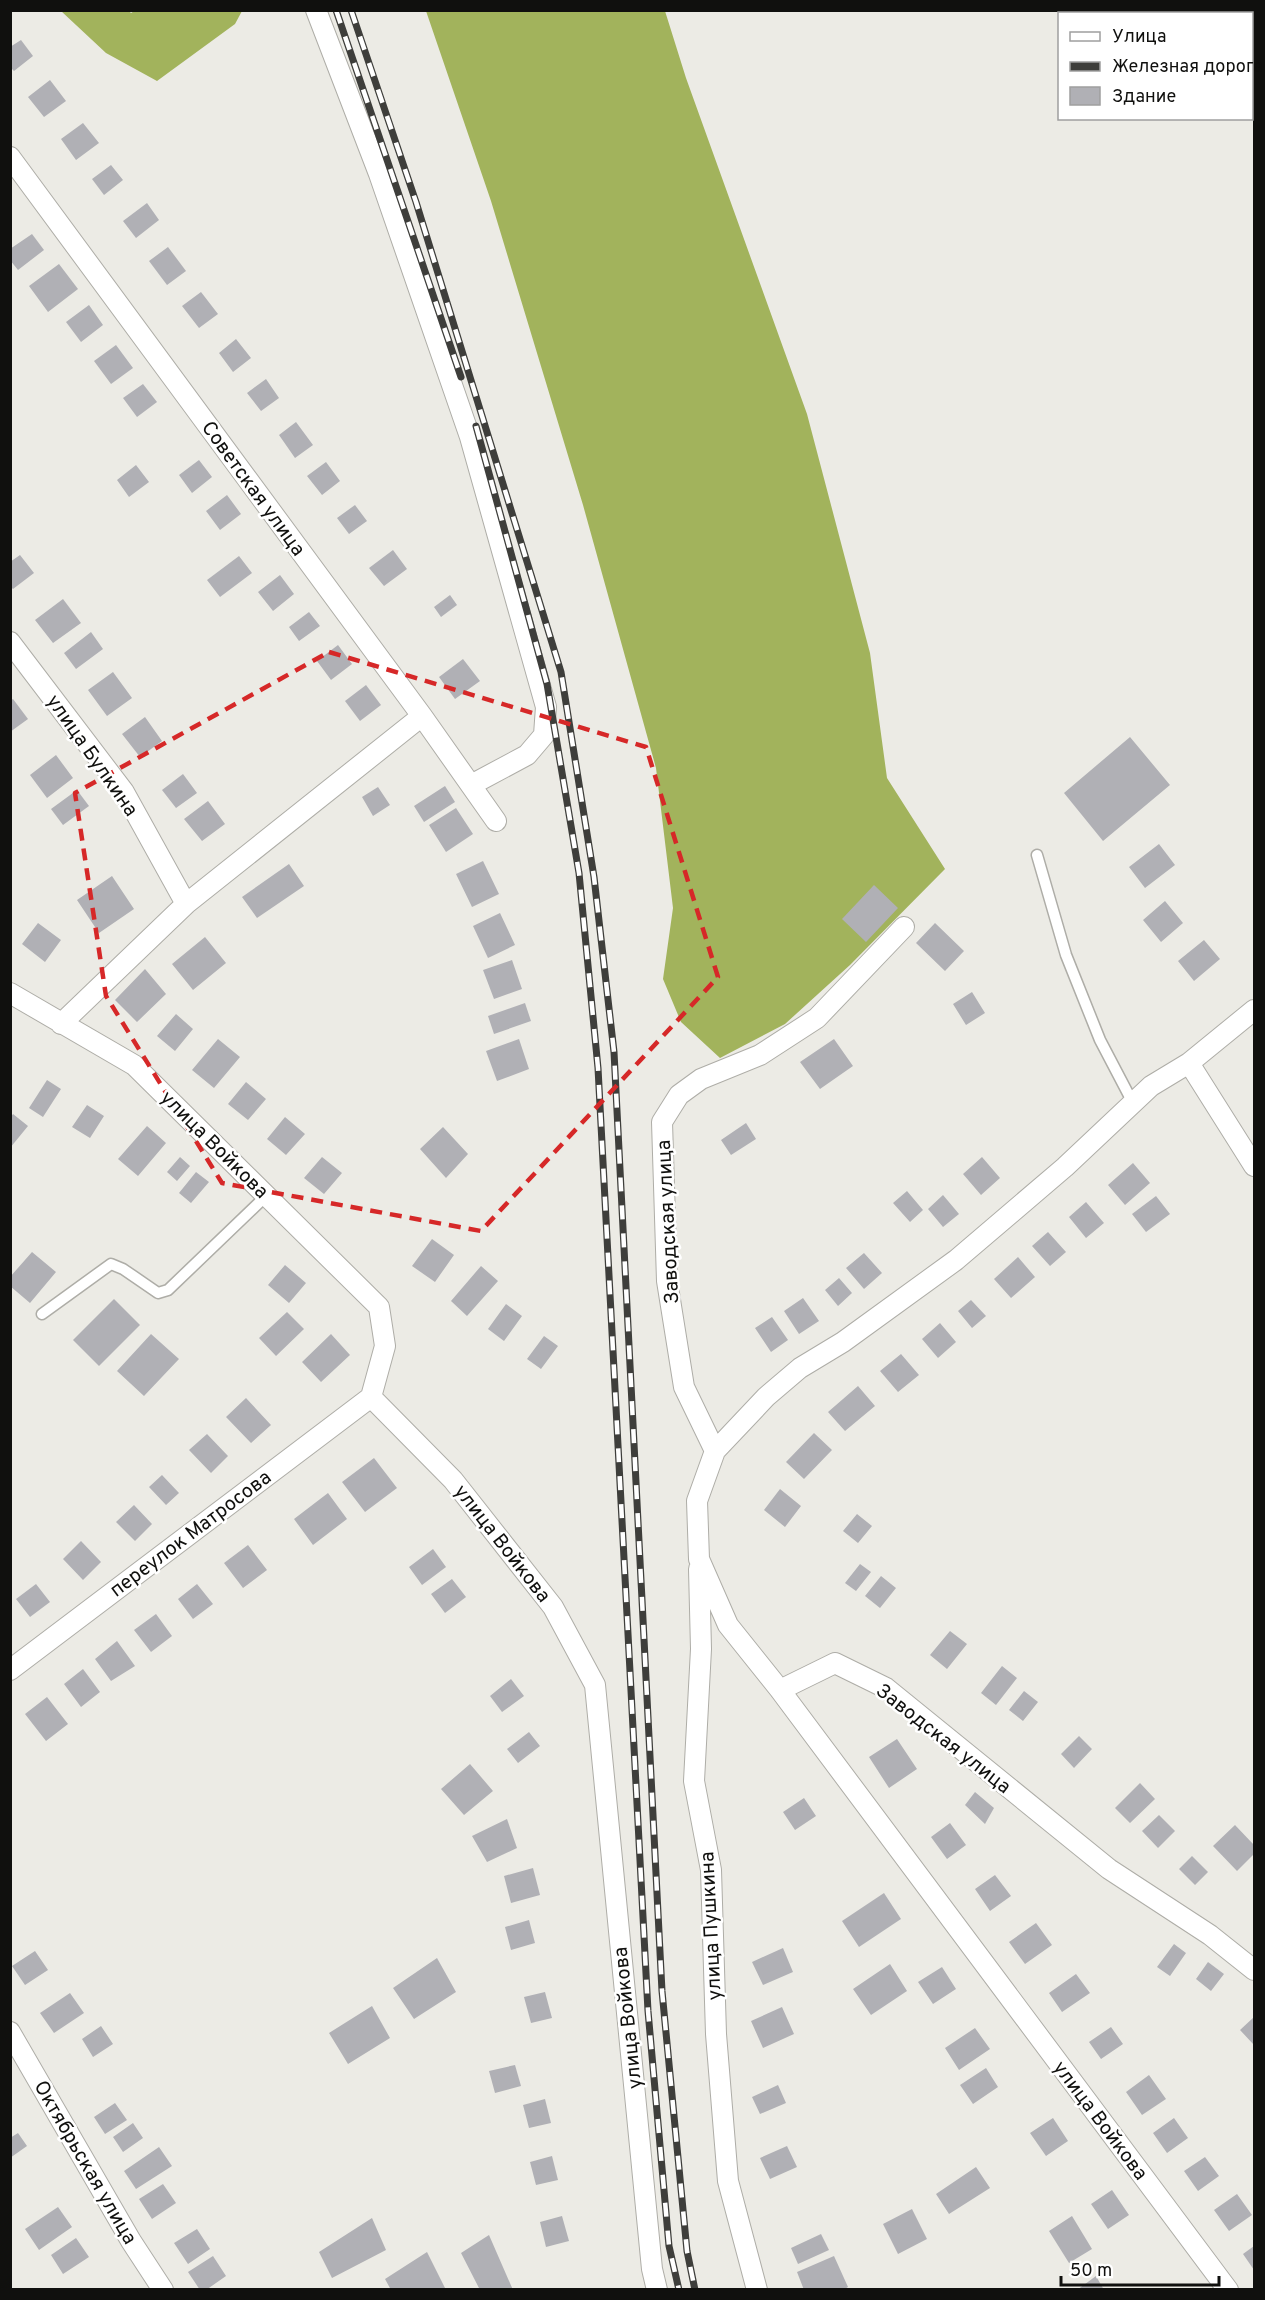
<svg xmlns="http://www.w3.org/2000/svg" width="1265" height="2300" viewBox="0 0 1265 2300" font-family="Overpass,sans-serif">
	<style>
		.forest { fill: #a2b35c }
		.building { fill: #b0b0b5 }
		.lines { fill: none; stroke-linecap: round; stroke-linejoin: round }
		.lane-casing { stroke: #aeada7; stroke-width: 13 }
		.street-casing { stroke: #aeada7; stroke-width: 22 }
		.lane { stroke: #fff; stroke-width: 10 }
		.street { stroke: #fff; stroke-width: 20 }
		.rail-casing { stroke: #3e3e3b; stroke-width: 7 }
		.rail { stroke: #fff; stroke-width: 4.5; stroke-dasharray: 14; stroke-linecap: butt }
		.marked { fill: none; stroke: #d62828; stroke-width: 4.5; stroke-dasharray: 12 8; stroke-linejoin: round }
		.labels { text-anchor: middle; stroke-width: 5; stroke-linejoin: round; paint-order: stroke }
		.street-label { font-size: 20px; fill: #10100e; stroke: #fff }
	</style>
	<rect width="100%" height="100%" fill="#ecebe5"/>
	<!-- forest -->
	<path class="forest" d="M129,11L131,13L136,10L242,11L235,24L157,81L106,53L61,11Z
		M426,11H665L686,78L807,414L870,653L887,778L945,869L850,965L785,1024L720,1058L681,1022L663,979L673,908L656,768L583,505L491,201Z"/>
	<!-- building -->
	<path class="building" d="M21,40L33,56L14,71L10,67V47Z
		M50,80L66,101L44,117L28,97Z
		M83,123L99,143L76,160L61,139Z
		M111,165L123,180L104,195L92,179Z
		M147,203L159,220L136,238L123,221Z
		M32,234L44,250L18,270L10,260V249Z
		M168,247L186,271L167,285L149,261Z
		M59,264L78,289L48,312L29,286Z
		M201,292L218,314L199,328L182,306Z
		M89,305L103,325L81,342L66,322Z
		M236,339L251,358L233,372L219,353Z
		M116,345L133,368L111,384L94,361Z
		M266,379L279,398L261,411L247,393Z
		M143,384L157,402L137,417L123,398Z
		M296,422L313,445L295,458L279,435Z
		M199,460L212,477L192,493L179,475Z
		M326,462L340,481L322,495L307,476Z
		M136,465L149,482L129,497L117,480Z
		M227,495L241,514L220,530L206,511Z
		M355,505L367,521L349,534L337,518Z
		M393,550L407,569L384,586L369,568Z
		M20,555L34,573L13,589L10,586V562Z
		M239,556L252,573L220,597L207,580Z
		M280,575L294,594L273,611L258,592Z
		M450,595L457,605L441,617L434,607Z
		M63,599L81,623L53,643L35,620Z
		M309,612L320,626L299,641L289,627Z
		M91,632L103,649L76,669L64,653Z
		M338,645L352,664L331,680L317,661Z
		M463,659L480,681L455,699L439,677Z
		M113,672L132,698L107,716L88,690Z
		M366,685L381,705L360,721L345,701Z
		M13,699L28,719L10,732V701Z
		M145,717L162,741L140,757L122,734Z
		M1130,737L1170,785L1103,841L1064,793Z
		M56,755L73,778L47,798L30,775Z
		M183,774L197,793L176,808L162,790Z
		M445,786L455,802L424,822L414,806Z
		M378,787L390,805L373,816L362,797Z
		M77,790L89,806L63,825L51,809Z
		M208,801L225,824L202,841L184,819Z
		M456,808L473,834L446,852L429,825Z
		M1159,844L1175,865L1145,888L1129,867Z
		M483,861L499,894L472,907L456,874Z
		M289,864L304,886L257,918L242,897Z
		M112,876L134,909L99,933L77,900Z
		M874,885L898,908L866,942L842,919Z
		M1165,901L1183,923L1161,942L1143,920Z
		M500,913L515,945L488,958L473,926Z
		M38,923L61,940L45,962L22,944Z
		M935,923L964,951L945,971L916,943Z
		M205,937L226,963L193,990L172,964Z
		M1204,940L1220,959L1194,981L1178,961Z
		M512,960L522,989L494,999L483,970Z
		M145,969L166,994L137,1022L115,1000Z
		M972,992L985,1013L966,1025L953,1004Z
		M525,1003L531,1021L494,1034L488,1016Z
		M176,1014L193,1029L175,1051L157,1036Z
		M218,1039L240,1057L214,1088L192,1070Z
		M519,1039L529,1069L497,1081L486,1051Z
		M834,1039L853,1066L820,1089L800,1062Z
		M47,1080L61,1089L43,1117L29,1108Z
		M246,1082L266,1099L248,1120L228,1104Z
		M87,1105L104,1116L90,1138L72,1127Z
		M13,1114L28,1126L10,1148V1118Z
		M285,1117L305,1134L286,1155L267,1139Z
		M746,1123L756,1139L731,1155L721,1140Z
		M147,1126L166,1143L138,1176L118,1159Z
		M443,1127L468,1154L446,1178L420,1149Z
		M180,1157L190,1166L177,1181L167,1172Z
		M322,1157L342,1173L324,1194L304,1178Z
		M982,1157L1000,1178L981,1195L963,1174Z
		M1133,1163L1150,1183L1125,1205L1108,1185Z
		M196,1172L209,1182L191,1203L179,1193Z
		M907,1191L923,1210L910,1222L893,1203Z
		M943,1195L959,1214L943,1227L928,1209Z
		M1156,1196L1170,1214L1146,1232L1132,1214Z
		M1086,1202L1104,1223L1086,1238L1069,1217Z
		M1048,1232L1066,1252L1050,1266L1032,1246Z
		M432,1239L454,1255L435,1282L412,1266Z
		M32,1252L56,1272L30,1303L10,1286V1277Z
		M864,1253L882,1273L864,1289L846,1268Z
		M1018,1257L1035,1277L1011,1298L994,1279Z
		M285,1265L306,1283L289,1303L268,1285Z
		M481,1266L498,1281L467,1316L451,1301Z
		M839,1278L852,1293L838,1306L825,1290Z
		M803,1298L819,1321L799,1334L784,1311Z
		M114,1299L140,1325L99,1366L73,1340Z
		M971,1300L986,1316L972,1328L958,1311Z
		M506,1304L522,1316L504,1341L488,1329Z
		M287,1312L304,1329L276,1356L259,1338Z
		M772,1317L788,1340L771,1352L755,1328Z
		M940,1323L956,1342L938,1358L922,1339Z
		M151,1334L179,1359L144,1396L117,1371Z
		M331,1334L350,1355L321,1382L302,1362Z
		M544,1336L558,1346L541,1369L527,1359Z
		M901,1354L919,1375L898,1392L880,1371Z
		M858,1386L875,1406L845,1431L828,1412Z
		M246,1398L271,1425L251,1443L226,1417Z
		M814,1433L832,1450L804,1479L786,1462Z
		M207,1434L228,1456L211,1473L189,1450Z
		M374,1458L397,1488L365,1512L342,1482Z
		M162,1475L179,1493L166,1505L149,1487Z
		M780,1489L801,1506L785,1527L764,1510Z
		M328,1493L347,1519L313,1545L294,1519Z
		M134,1505L152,1524L135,1541L116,1522Z
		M857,1514L872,1526L858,1543L843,1531Z
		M81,1541L101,1562L83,1580L63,1559Z
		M248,1545L267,1570L243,1588L224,1563Z
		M433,1549L446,1567L422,1585L409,1567Z
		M860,1564L871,1572L856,1591L845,1583Z
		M881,1576L896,1588L880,1608L865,1596Z
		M452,1579L466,1597L445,1613L431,1594Z
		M36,1584L50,1602L30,1617L16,1599Z
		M197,1584L213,1604L193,1619L178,1599Z
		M156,1614L172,1636L151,1652L134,1630Z
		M950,1631L967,1644L947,1669L930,1655Z
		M117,1641L135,1666L111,1681L95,1659Z
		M1002,1666L1017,1678L996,1705L981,1693Z
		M83,1669L100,1692L81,1707L64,1684Z
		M511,1679L524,1696L502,1712L490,1696Z
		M1024,1691L1038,1702L1023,1721L1009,1710Z
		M47,1697L68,1724L46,1741L25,1714Z
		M529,1732L540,1746L518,1763L507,1749Z
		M1079,1736L1092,1749L1074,1768L1061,1754Z
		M897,1739L917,1769L889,1788L869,1757Z
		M470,1764L493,1791L464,1815L441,1789Z
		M1140,1783L1155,1799L1130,1823L1115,1808Z
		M975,1792L994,1808L985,1824L965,1805Z
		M804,1798L816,1816L795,1830L783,1812Z
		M1159,1815L1175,1831L1158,1848L1142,1831Z
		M507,1819L517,1848L487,1862L472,1836Z
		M950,1823L966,1845L947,1859L931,1837Z
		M1235,1825L1254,1845V1854L1237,1871L1213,1846Z
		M1192,1856L1208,1872L1195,1885L1179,1869Z
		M533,1868L540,1895L511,1903L504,1876Z
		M995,1875L1011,1896L990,1911L975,1889Z
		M884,1893L901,1919L859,1947L842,1921Z
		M529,1920L535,1943L511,1950L505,1927Z
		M1036,1923L1052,1945L1025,1964L1009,1942Z
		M1174,1944L1186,1953L1170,1976L1157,1967Z
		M783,1948L793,1972L763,1985L752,1962Z
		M35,1951L48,1970L25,1985L12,1966Z
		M437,1958L456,1992L414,2019L393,1988Z
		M1208,1962L1224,1974L1211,1991L1196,1979Z
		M890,1964L907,1991L871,2015L853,1989Z
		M942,1967L956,1989L933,2004L918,1982Z
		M1076,1974L1090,1993L1062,2012L1049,1993Z
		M545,1992L552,2018L531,2023L524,1997Z
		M70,1993L84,2013L54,2033L40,2013Z
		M372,2006L390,2038L348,2064L329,2033Z
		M782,2007L794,2034L763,2048L751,2021Z
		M1254,2017V2045L1240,2030Z
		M101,2026L113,2044L93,2057L82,2039Z
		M1111,2027L1123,2044L1101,2059L1089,2042Z
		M975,2028L990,2049L959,2070L945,2048Z
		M515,2065L521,2086L495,2093L489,2071Z
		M986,2068L998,2087L973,2104L960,2085Z
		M1149,2075L1166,2099L1142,2115L1126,2092Z
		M778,2085L786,2103L760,2114L752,2097Z
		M545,2099L551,2123L529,2128L523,2105Z
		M115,2103L127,2120L105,2134L94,2117Z
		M1053,2118L1068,2141L1046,2156L1030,2133Z
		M1174,2118L1188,2138L1167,2153L1153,2133Z
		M133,2123L143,2138L123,2152L113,2137Z
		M18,2133L27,2146L10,2158V2138Z
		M787,2146L797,2167L770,2179L760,2158Z
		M159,2147L172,2166L136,2189L124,2171Z
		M552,2156L558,2180L536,2185L530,2162Z
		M1205,2157L1219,2176L1198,2191L1184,2171Z
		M976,2167L990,2188L949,2214L936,2194Z
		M163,2184L176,2203L152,2219L139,2199Z
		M1112,2190L1129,2215L1108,2229L1091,2204Z
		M1237,2194L1252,2215L1229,2231L1214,2210Z
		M58,2207L72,2227L39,2250L25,2229Z
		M912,2209L927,2239L898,2254L883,2224Z
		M562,2216L569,2241L546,2247L540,2222Z
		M1072,2216L1092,2249L1069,2263L1049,2231Z
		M372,2218L386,2250L332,2278L319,2252Z
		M197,2229L210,2249L188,2264L174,2243Z
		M821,2234L829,2250L798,2264L791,2248Z
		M489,2235L513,2290H480L461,2253Z
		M76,2238L89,2257L63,2274L51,2255Z
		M1254,2246V2270L1243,2254Z
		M427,2252L445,2288L442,2290H391L385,2279Z
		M213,2256L226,2276L206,2290H200L188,2272Z
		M834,2256L848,2287L843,2290H804L797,2272Z
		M1096,2276L1104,2290H1077Z"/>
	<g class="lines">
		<defs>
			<path id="lane" d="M1037,855L1066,955L1100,1040L1133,1103
				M42,1314L111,1264L123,1269L158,1293L168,1290L267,1195"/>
			<path id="street" d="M316,10L379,174L470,437L546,707L544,735L527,755L471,785
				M10,157L422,716L496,821
				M10,642L124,792L186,904
				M10,993L134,1065L379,1307L385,1346L371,1397
				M61,1024L186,904L422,716
				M1189,1063L1254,1166
				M371,1397L453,1480L553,1607L595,1685L652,2269L657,2290
				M715,1451L684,1387L667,1281L662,1122L679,1095L701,1079L760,1055L817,1018L904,927
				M699,1569L701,1649L694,1781L711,1870L716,2034L728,2181L757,2290
				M10,1670L371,1397
				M780,1690L835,1663L886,1688L1109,1869L1210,1935L1254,1970
				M10,2032L131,2241L163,2290
				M1228,2290L780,1690L728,1625L699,1559L697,1501L715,1451L766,1397L800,1368L843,1342L956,1260L1065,1167L1151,1086L1189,1063L1254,1010"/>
		</defs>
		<!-- lane casing -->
		<use href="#lane" class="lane-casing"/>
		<!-- street casing -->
		<use href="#street" class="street-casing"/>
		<!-- lane -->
		<use href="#lane" class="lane"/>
		<!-- street -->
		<use href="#street" class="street"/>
		<defs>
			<path id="rail" d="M336,10L461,377
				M351,10L416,202L561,672L594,877L614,1052L662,1991L687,2251L695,2290
				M476,426L547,684L579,873L598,1068L648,2011L669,2246L679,2290"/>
		</defs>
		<!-- rail casing -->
		<use href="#rail" class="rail-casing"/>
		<!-- rail -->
		<use href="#rail" class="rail"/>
	</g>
	<!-- marked area -->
	<path class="marked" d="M329,652L646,747L718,977L481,1231L222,1183L106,996L75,793Z"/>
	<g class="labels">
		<!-- street labels -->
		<g class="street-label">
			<text transform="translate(254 488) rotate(54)" y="7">Советская улица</text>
			<text transform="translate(93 755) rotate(55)" y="7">улица Булкина</text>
			<text transform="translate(215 1144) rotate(45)" y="7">улица Войкова</text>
			<text transform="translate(667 1222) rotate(-93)" y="7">Заводская улица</text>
			<text transform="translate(190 1533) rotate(-37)" y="7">переулок Матросова</text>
			<text transform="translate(503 1543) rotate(52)" y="7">улица Войкова</text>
			<text transform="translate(944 1738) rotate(38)" y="7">Заводская улица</text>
			<text transform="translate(710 1926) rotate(-93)" y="7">улица Пушкина</text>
			<text transform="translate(627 2018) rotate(-96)" y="7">улица Войкова</text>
			<text transform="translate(1101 2120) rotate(53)" y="7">улица Войкова</text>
			<text transform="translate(86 2162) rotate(60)" y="7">Октябрьская улица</text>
		</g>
	</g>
	<!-- border -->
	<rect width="1265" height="2300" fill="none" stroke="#10100e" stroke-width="24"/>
	<!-- legend -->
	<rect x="1058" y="12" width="195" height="108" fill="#ffffff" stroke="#9f9f9f" stroke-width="1.5"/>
	<rect x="1070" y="32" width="30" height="9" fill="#ffffff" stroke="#9f9f9f" stroke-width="1.5"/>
	<text x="1112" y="42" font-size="18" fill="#10100e">Улица</text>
	<rect x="1070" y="62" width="30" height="9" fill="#3e3e3b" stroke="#9f9f9f" stroke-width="1.5"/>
	<text x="1112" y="72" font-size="18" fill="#10100e">Железная дорога</text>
	<rect x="1070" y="87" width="30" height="18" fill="#b0b0b5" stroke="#9f9f9f" stroke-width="1.5"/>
	<text x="1112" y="102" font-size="18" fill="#10100e">Здание</text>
	<!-- scale -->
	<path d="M1061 2276v9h158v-9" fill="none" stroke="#10100e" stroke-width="3"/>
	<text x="1070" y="2276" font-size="18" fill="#10100e" stroke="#ffffff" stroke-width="4.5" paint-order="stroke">50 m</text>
</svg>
